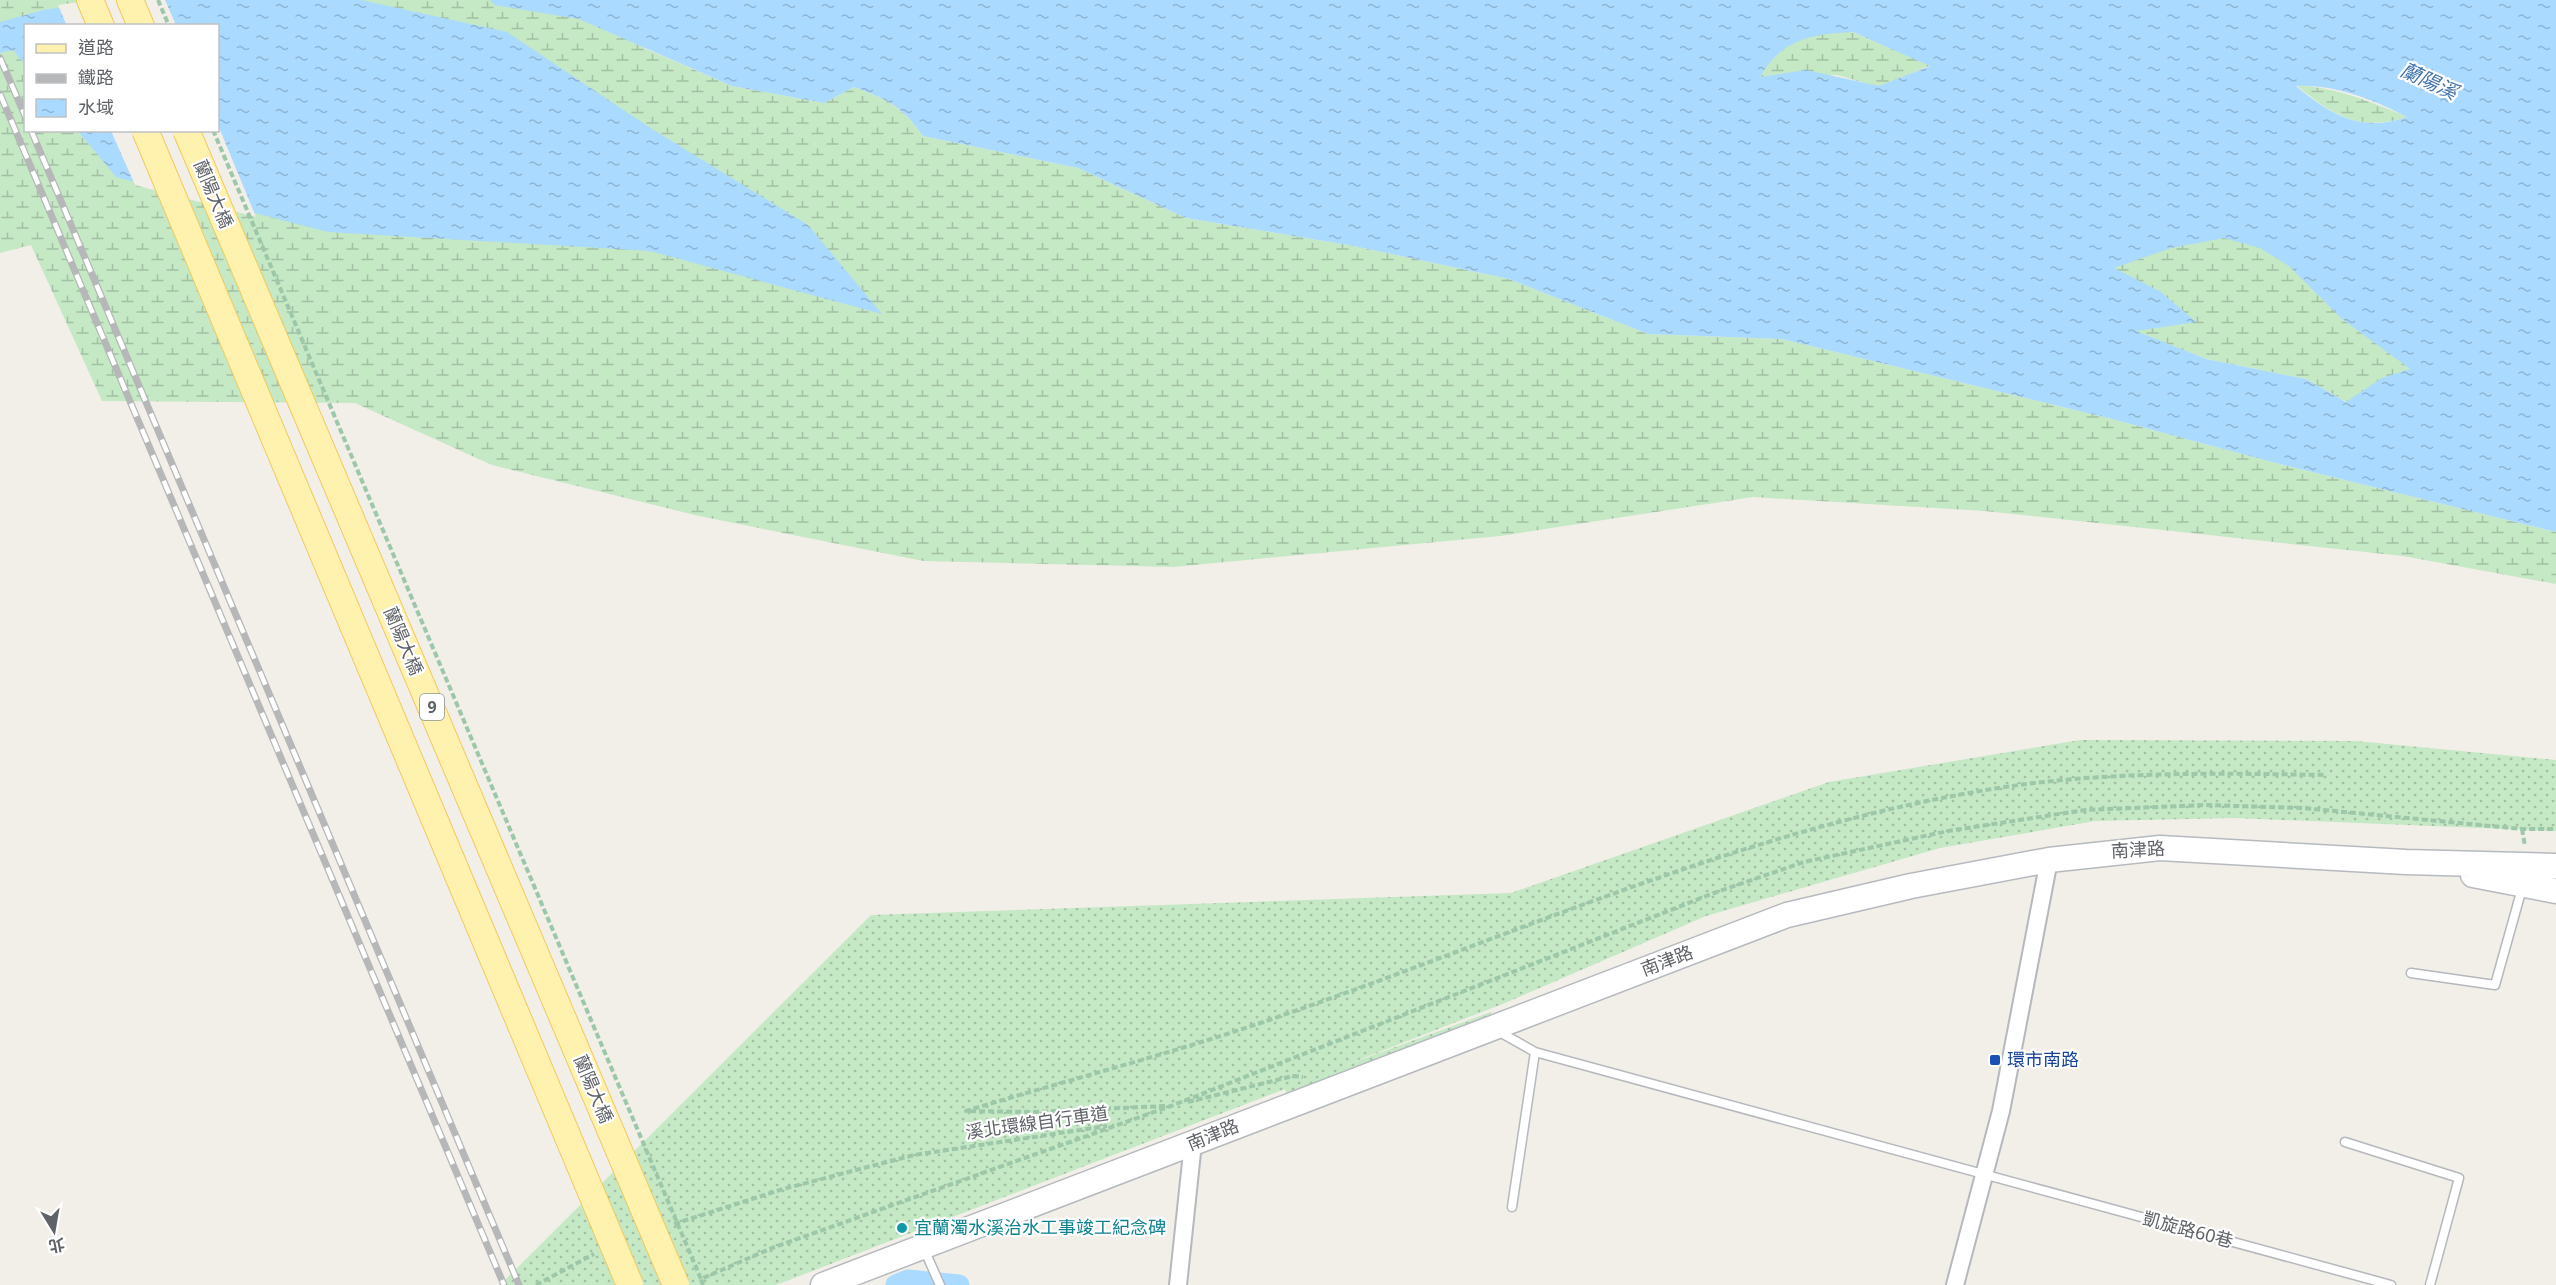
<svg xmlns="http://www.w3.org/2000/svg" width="2556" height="1285" viewBox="0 0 2556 1285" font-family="'Noto Sans','Noto Sans TC',sans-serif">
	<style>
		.grass { fill: url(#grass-dots) }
		.wetland { fill: url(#wetland-marsh); fill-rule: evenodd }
		.water { fill: url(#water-ripples); fill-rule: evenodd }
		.pier { fill: #f1efe8 }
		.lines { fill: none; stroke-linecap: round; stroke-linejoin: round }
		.canal { stroke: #aadaff; stroke-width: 21 }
		.lane-casing { stroke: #b5b8bc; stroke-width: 11 }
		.street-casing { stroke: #b5b8bc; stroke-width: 20 }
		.secondary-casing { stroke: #b6babf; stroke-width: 27 }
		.primary-casing { stroke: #f2c960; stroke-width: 28 }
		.path { stroke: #9cc7a9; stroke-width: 4; stroke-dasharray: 6 3; stroke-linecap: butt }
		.lane { stroke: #fff; stroke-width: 8 }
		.street { stroke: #fff; stroke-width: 16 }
		.secondary { stroke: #fff; stroke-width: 24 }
		.primary { stroke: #fff2af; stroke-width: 26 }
		.rail-casing { stroke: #b6b7b8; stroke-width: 7 }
		.rail { stroke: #fff; stroke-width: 4.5; stroke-dasharray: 14; stroke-linecap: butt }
		.primary-bridge-casing { stroke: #f2c960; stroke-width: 28; stroke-linecap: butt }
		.path-bridge { stroke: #9cc7a9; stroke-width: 4; stroke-dasharray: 6 3; stroke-linecap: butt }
		.primary-bridge { stroke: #fff2af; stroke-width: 26 }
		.transit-dot { fill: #1a4fb4; stroke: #fff; stroke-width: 2 }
		.culture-dot { fill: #0f9aa8; stroke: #fff; stroke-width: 2 }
		.labels { text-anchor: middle; stroke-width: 4.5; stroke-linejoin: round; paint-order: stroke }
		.shield { fill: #fff; stroke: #8f9295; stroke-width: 1.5 }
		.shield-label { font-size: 16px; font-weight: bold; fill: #5f6368 }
		.street-label { font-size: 18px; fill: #5f6368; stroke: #fff }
		.transit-label { font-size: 18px; fill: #164399; stroke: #fff; text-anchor: start }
		.culture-label { font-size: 18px; fill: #0d838f; stroke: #fff; text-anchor: start }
		.water-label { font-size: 20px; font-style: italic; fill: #4174aa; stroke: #fff }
	</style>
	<defs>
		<pattern id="grass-dots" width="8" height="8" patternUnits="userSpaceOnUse" patternTransform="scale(1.5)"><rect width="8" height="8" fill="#c5e8c5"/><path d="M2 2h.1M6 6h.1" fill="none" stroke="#a3c0a4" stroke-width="1.8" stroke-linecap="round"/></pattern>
		<pattern id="wetland-marsh" width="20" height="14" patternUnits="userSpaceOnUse" patternTransform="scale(1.5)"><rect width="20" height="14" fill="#c5e8c5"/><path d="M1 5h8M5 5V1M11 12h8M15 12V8" fill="none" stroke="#a3c0a4"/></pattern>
		<pattern id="water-ripples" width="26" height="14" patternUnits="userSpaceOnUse" patternTransform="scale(1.5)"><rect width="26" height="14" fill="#aadaff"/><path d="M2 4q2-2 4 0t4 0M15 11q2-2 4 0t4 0" fill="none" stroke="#8eb4d2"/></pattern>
	</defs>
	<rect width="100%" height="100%" fill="#f1efe8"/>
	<!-- grass -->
	<path class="grass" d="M2080,740L2356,741L2556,760V831L2234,818L2095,821L1940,848L1706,916L1505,1003L1338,1068L1491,1012L1494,1025L1288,1100L1285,1089L776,1285H500L871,915L1511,893L1829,782Z"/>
	<!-- wetland -->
	<path class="wetland" d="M0,0H607L644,48L732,86L824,103L854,87C887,100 902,106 923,136L1078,168L1186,218L1354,246L1509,279L1648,334L1782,339L2112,419L2272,462L2556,532V584L2403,556L1985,511L1753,497L1500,536L1173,567L923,561L699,516L492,465L355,403L102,401L31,245L0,253ZM26,26H218V130H26Z
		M1616,23L1852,32L1931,65L1879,87L1837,75L1760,78Z
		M2296,85C2339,88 2368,101 2408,117C2358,132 2334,116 2296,85Z
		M1825,213L2551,253L2361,410L2306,379L2206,359Z"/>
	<!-- water -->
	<path class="water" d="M113,0H361L507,32L652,129L808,225L882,314L650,251L328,232L116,177L78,131L218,130V26H26L25,65L13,50L0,53V22L43,10Z
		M490,0H2556V532L2272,462L2112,419L1782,339L1648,334L1509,279L1354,246L1186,218L1078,168L923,136C902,106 888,100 854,87L824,103L732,86L579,19L495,5ZM1853,32L1930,66L1879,86L1806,70L1760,77C1781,39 1812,34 1853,32ZM2296,86C2334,84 2374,100 2407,117C2361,133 2331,115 2296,86ZM2224,238L2260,248L2289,266L2341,318L2410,369L2382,378L2346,402L2306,379L2206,359L2136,331L2196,322L2161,292L2114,268L2171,248Z"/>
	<!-- pier -->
	<path class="pier" d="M92,0H165L176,25L67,26L58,5Z
		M218,125L256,217L135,185L111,131L218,130Z"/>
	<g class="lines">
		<!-- canal -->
		<path class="canal" d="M896,1285L908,1280L959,1285"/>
		<defs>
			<path id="lane" d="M2411,973L2495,985L2523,885
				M1496,1030L1535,1052L2391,1285
				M2345,1142L2459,1178L2430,1285
				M1512,1207L1535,1052
				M924,1249L940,1285"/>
			<path id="street" d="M1178,1285L1193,1143
				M1955,1285L2001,1111L2049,860"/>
			<path id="secondary" d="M2473,875L2556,891
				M823,1285L1787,915L1911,886L2049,860L2160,848L2406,862L2556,866"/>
			<path id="primary" d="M90,0L101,26
				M130,0L141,26"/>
		</defs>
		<!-- lane casing -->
		<use href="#lane" class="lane-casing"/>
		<!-- street casing -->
		<use href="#street" class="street-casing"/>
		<!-- secondary casing -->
		<use href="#secondary" class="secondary-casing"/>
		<!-- primary casing -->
		<use href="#primary" class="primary-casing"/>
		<!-- path -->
		<path class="path" d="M158,0L169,26
			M2522,829L2525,846
			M1188,1102L1293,1076L1303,1077
			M1165,1106L1035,1112L966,1111C1074,1078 1186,1050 1292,1012C1522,932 1745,830 1986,790C2098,771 2213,773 2326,775
			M674,1224L783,1189L914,1155L1107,1126
			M536,1285L594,1254
			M703,1285L701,1279L772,1248L1171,1106L1714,893L1804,862L1948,831L2085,810L2204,805L2303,808L2522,829H2556"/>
		<!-- lane -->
		<use href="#lane" class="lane"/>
		<!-- street -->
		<use href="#street" class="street"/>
		<!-- secondary -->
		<use href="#secondary" class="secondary"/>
		<!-- primary -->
		<use href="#primary" class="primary"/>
		<defs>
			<path id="rail" d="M0,58L26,118
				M0,94L504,1285
				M31,130L519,1285"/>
		</defs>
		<!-- rail casing -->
		<use href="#rail" class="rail-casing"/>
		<!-- rail -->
		<use href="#rail" class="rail"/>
		<defs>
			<path id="primary-bridge" d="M145,130L630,1285
				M186,130L676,1285"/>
		</defs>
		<!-- primary-bridge casing -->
		<use href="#primary-bridge" class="primary-bridge-casing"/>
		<!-- path-bridge -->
		<path class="path-bridge" d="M213,130L701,1279"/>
		<!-- primary-bridge -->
		<use href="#primary-bridge" class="primary-bridge"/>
	</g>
	<!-- markers -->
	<rect class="transit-dot" x="1989" y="1054" width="12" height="12" rx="3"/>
	<circle class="culture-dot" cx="902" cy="1228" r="6"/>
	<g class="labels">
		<!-- shield labels -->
		<rect class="shield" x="420" y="694" width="24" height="26" rx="4.5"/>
		<g class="shield-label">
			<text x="432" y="713">9</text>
		</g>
		<!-- street labels -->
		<g class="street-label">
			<text transform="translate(213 194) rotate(67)" y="6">蘭陽大橋</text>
			<text transform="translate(403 641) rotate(67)" y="6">蘭陽大橋</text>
			<text transform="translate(2138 850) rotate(-3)" y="6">南津路</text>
			<text transform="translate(1667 961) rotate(-21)" y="6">南津路</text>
			<text transform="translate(593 1089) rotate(67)" y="6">蘭陽大橋</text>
			<text transform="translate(1037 1123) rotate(-8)" y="6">溪北環線自行車道</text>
			<text transform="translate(1213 1135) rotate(-22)" y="6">南津路</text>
			<text transform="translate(2188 1230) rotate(15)" y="6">凱旋路60巷</text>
		</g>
		<!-- transit labels -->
		<g class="transit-label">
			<text x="2007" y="1066">環市南路</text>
		</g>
		<!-- culture labels -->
		<g class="culture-label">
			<text x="914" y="1234">宜蘭濁水溪治水工事竣工紀念碑</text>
		</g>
		<!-- water labels -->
		<g class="water-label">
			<text transform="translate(2429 81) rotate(25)" y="7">蘭陽溪</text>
		</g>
	</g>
	<!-- legend -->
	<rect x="24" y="24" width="195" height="108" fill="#ffffff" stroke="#bfc1c3" stroke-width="1.5"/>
	<rect x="36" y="44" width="30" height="9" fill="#fff2af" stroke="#bfc1c3" stroke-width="1.5"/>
	<text x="78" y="54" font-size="18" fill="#5f6368">道路</text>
	<rect x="36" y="74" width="30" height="9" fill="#b6b7b8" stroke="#bfc1c3" stroke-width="1.5"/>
	<text x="78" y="84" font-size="18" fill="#5f6368">鐵路</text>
	<rect x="36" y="99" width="30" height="18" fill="url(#water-ripples)" stroke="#bfc1c3" stroke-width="1.5"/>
	<text x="78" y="114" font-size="18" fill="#5f6368">水域</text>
	<!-- north arrow -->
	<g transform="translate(54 1231) rotate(169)" stroke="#ffffff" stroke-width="4.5" paint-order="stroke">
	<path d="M0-4.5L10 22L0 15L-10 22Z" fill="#5f6368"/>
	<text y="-9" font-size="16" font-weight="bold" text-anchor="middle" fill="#5f6368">北</text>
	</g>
</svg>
